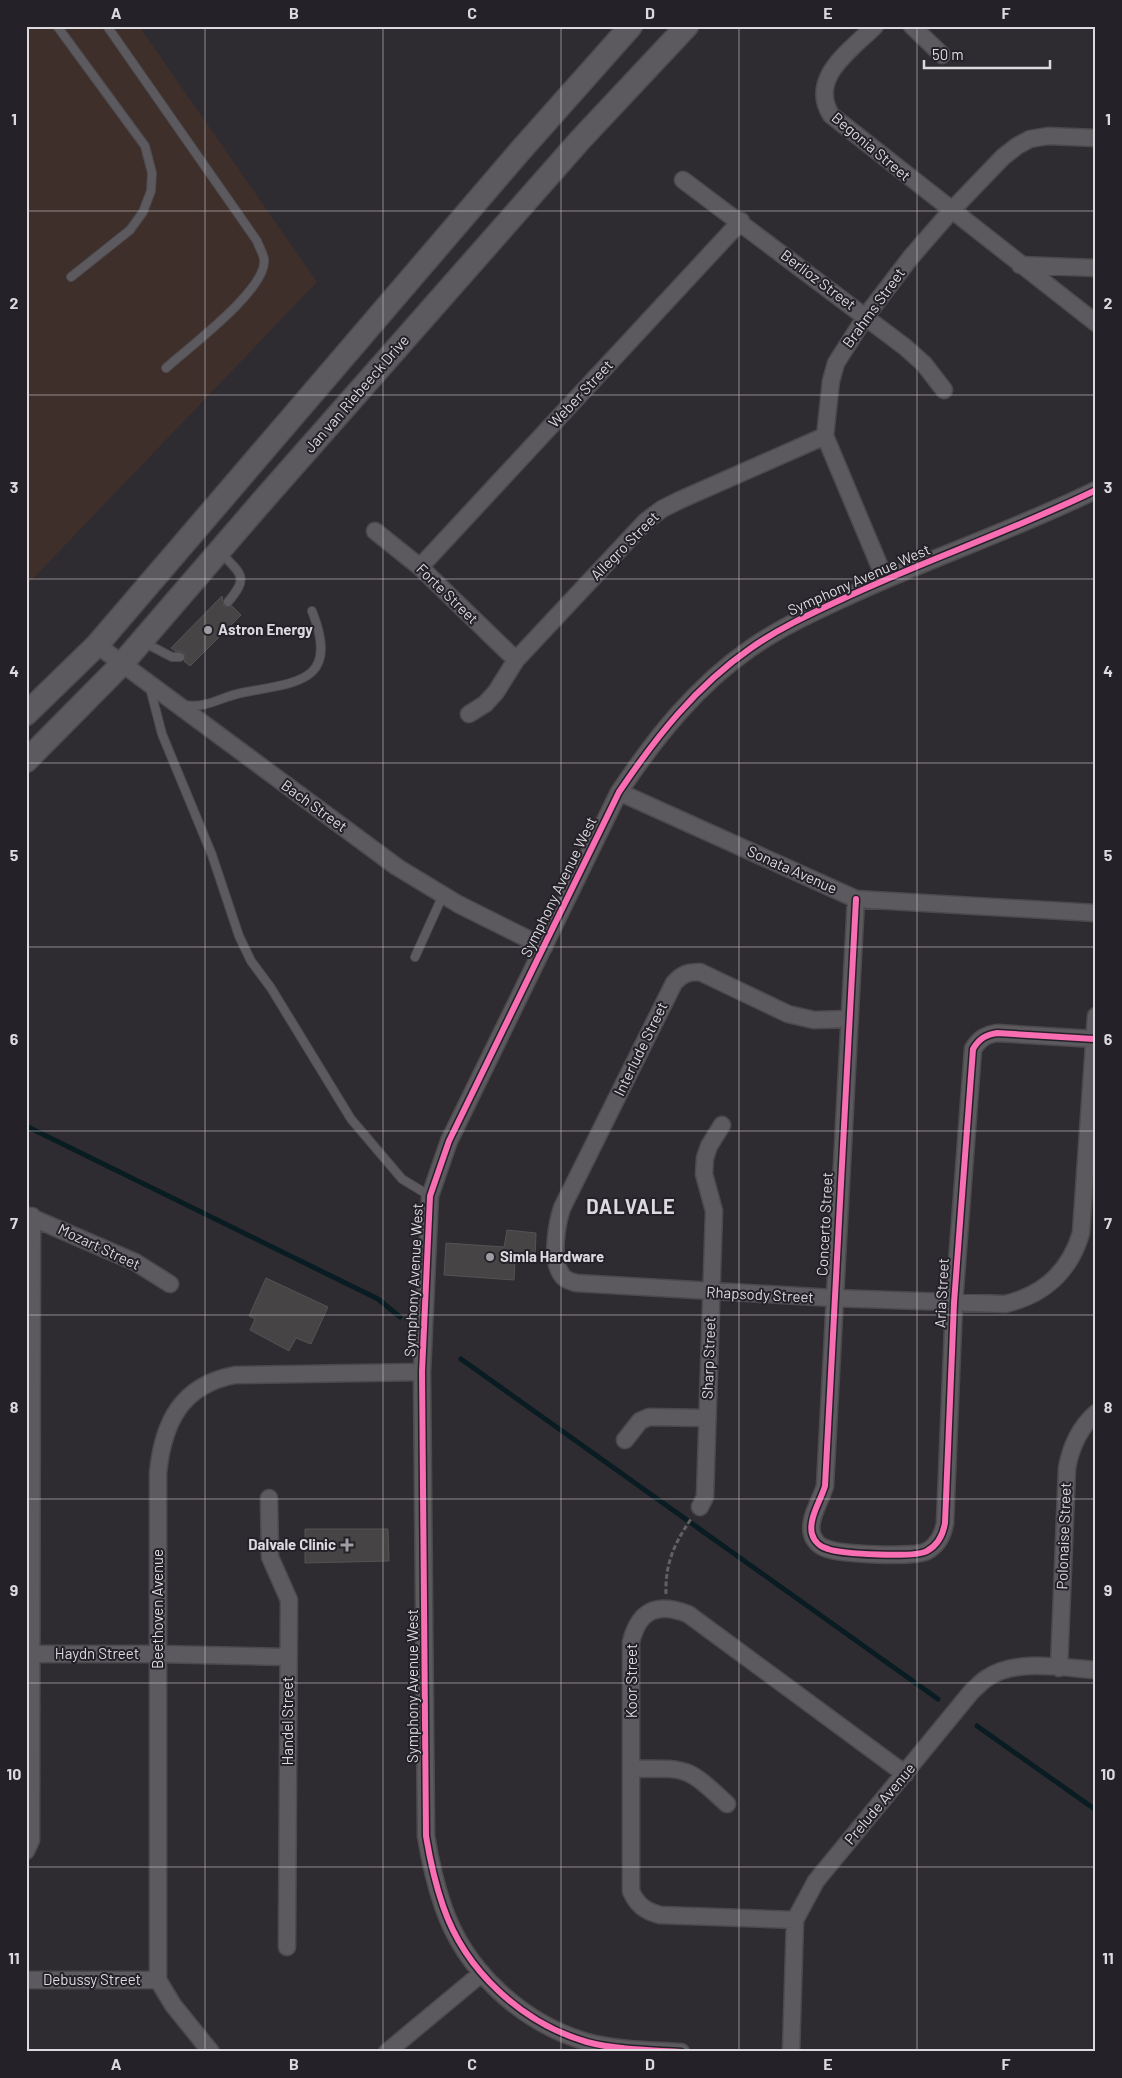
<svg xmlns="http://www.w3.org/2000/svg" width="1122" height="2078" viewBox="0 0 1122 2078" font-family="Barlow,sans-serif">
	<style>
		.industrial { fill: #3f2f2b }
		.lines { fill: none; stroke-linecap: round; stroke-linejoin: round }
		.stream { stroke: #081c22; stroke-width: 5 }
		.building { fill: #474445; stroke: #555253 }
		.service-casing { stroke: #4b494c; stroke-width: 10 }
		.minor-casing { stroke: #4b494c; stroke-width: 19 }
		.secondary-casing { stroke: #4b494c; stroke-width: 25 }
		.path { stroke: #626063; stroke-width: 3; stroke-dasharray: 5 2.5; stroke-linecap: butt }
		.service { stroke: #5c5a5e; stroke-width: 8 }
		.minor { stroke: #5c5a5e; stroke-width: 16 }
		.secondary { stroke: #5c5a5e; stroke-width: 22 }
		.cycleway-casing { stroke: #252129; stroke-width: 9 }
		.cycleway { stroke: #f96db3; stroke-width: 6 }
		.grid { fill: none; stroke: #dcd9df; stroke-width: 1; stroke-opacity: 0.55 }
		.poi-dot { fill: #9f9ca2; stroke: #252129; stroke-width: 2 }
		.labels { text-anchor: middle; stroke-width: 4; stroke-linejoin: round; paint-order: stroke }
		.street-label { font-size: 15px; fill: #dcd9df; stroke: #252129 }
		.poi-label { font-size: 15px; font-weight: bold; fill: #dcd9df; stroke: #252129; text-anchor: start }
		.district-label { font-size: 20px; font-weight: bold; letter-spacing: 1px; fill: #dcd9df; stroke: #252129 }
		.neatline { fill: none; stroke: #dcd9df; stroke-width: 2 }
		.grid-label { font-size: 16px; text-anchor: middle; font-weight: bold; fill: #dcd9df }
	</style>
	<rect width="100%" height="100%" fill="#2f2c31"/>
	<!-- industrial -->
	<path class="industrial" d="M26,26H139L317,282L26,586Z"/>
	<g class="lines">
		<!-- stream -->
		<path class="stream" d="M26,1126L378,1299L400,1317
			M461,1359L938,1699
			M977,1726L1096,1810"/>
	</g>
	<!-- building -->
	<path class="building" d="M222,596L224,606H232L241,615L190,666L184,661L186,657L183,652L175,651L171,648Z
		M507,1230L536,1233L535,1259L515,1260L514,1280L444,1275L446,1243L504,1247Z
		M266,1278L328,1307L311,1344L296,1338L289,1351L250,1330L255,1319L249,1316Z
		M305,1529H388L389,1561L305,1563Z"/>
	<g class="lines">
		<defs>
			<path id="service" d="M57,26L145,146L152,173L151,191L143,212L130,230L71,277
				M107,26L257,241C259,247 263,253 264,259C268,289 188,348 166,368
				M221,553C242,575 249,577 228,602
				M143,642L172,657H180
				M150,688L162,734L212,855L239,936L251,961L271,988L351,1119L402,1179L430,1196
				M185,705C205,709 221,697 241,693C295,682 341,684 312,611
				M415,957L443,895"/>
			<path id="minor" d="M875,26C851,50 808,78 831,115L1096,323
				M912,26L942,55
				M683,180L905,347L924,364L944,390
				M1020,265L1096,268
				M375,531L420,567L516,660
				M420,567L741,221
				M885,579L825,436L831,381L836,363L866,316L911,257L951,211L1003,157L1017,146L1030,139L1048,136L1096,138
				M97,645L397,867L458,904L544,947
				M469,714L485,704L496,692L516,660L646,521L662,509L680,500L825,436
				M619,792L856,899L1096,913
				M856,899L825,1486C821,1500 808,1519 812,1534C814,1541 820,1547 828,1549C841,1554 916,1558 927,1551C938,1545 943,1535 945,1523L954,1303L973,1049C979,1039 985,1035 997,1033L1094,1039
				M848,1019L814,1020L788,1014L700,972C688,972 682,974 674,983L562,1208C557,1223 551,1258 560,1272C563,1279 569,1281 576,1283L833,1298L1005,1304C1044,1295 1070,1271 1081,1233L1096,1016
				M26,1215L135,1262L170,1284
				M625,1440L640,1421L649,1417L707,1418
				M269,1498L270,1557L289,1600L287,1947
				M700,1507L705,1497L714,1211L704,1174L705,1158L709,1146L722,1125
				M26,1654H159L288,1657
				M1059,1668L1067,1468C1071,1446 1079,1428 1096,1413
				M632,1769C688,1768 686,1766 727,1804
				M26,1851L31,1840L32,1216
				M795,1920L660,1915C645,1911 637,1905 631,1891V1642C639,1610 657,1602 688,1614L905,1774
				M26,1980H158
				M211,2052L173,2005L158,1980V1473C163,1423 181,1385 235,1375L422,1372
				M387,2052L482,1973
				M681,2052C651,2050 617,2050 587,2042C522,2023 465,1971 443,1906C435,1883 430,1860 426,1836L422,1372L430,1196L449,1141L619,792C656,737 696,686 751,648C778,629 808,615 838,601C922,561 1012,531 1096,490
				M791,2052L795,1920L816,1881L972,1691C977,1687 982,1681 987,1678C1016,1658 1063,1668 1096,1670"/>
			<path id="secondary" d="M26,714L97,645L520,151L631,26
				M26,761L121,665L265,498L581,139L687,26"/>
		</defs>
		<!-- service casing -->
		<use href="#service" class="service-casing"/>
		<!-- minor casing -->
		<use href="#minor" class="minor-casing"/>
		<!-- secondary casing -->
		<use href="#secondary" class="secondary-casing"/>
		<!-- path -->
		<path class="path" d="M666,1594C665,1564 674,1544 691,1519"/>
		<!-- service -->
		<use href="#service" class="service"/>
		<!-- minor -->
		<use href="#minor" class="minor"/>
		<!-- secondary -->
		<use href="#secondary" class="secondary"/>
		<defs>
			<path id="cycleway" d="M856,899L825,1486C821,1500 808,1519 812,1534C814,1541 820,1547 828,1549C841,1554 916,1558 927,1551C938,1545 943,1535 945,1523L954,1303L973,1049C979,1039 985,1035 997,1033L1094,1039
				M681,2052C651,2050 617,2050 587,2042C522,2023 465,1971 443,1906C435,1883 430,1860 426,1836L422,1372L430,1196L449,1141L619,792C656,737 696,686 751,648C778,629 808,615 838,601C922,561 1012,531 1096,490"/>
		</defs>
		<!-- cycleway casing -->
		<use href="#cycleway" class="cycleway-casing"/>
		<!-- cycleway -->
		<use href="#cycleway" class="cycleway"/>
	</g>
	<!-- grid -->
	<path class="grid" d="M205,26V2052M383,26V2052M561,26V2052M739,26V2052M917,26V2052M26,211H1096M26,395H1096M26,579H1096M26,763H1096M26,947H1096M26,1131H1096M26,1315H1096M26,1499H1096M26,1683H1096M26,1867H1096"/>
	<!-- markers -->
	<g class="poi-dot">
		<circle cx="208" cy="630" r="5"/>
		<circle cx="490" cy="1257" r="5"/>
		<path d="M344.5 1537.5h5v5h5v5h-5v5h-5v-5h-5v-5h5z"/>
	</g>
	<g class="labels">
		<!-- street labels -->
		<g class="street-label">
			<text transform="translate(871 147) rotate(40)" y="5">Begonia Street</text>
			<text transform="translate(818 280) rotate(37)" y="5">Berlioz Street</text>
			<text transform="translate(874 308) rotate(-54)" y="5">Brahms Street</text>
			<text transform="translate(357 394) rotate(-49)" y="5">Jan van Riebeeck Drive</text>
			<text transform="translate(581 394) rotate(-47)" y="5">Weber Street</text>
			<text transform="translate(625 546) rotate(-45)" y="5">Allegro Street</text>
			<text transform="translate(859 580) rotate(-24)" y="5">Symphony Avenue West</text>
			<text transform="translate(447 594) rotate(44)" y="5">Forte Street</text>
			<text transform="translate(314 806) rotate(36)" y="5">Bach Street</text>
			<text transform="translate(792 870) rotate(24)" y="5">Sonata Avenue</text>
			<text transform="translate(559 887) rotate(-64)" y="5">Symphony Avenue West</text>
			<text transform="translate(641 1049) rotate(-64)" y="5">Interlude Street</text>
			<text transform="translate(825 1224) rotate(-87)" y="5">Concerto Street</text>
			<text transform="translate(99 1247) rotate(25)" y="5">Mozart Street</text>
			<text transform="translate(414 1280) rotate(-87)" y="5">Symphony Avenue West</text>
			<text transform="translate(942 1293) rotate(-87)" y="5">Aria Street</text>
			<text transform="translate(760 1295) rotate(3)" y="5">Rhapsody Street</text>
			<text transform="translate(709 1358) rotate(-88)" y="5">Sharp Street</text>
			<text transform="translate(1064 1536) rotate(-88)" y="5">Polonaise Street</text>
			<text transform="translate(158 1609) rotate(-90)" y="5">Beethoven Avenue</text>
			<text x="97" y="1659">Haydn Street</text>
			<text transform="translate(632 1681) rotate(-90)" y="5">Koor Street</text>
			<text transform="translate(413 1686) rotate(-90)" y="5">Symphony Avenue West</text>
			<text transform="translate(288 1721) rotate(-90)" y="5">Handel Street</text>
			<text transform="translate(880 1804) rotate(-50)" y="5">Prelude Avenue</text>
			<text x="92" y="1985">Debussy Street</text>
		</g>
		<!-- poi labels -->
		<g class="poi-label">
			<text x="218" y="635">Astron Energy</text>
			<text x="500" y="1262">Simla Hardware</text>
			<text x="336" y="1550" text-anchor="end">Dalvale Clinic</text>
		</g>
		<!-- district labels -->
		<g class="district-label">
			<text x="631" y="1214">DALVALE</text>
		</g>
	</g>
	<!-- border -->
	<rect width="1122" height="2078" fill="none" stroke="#252129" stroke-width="55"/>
	<!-- scale -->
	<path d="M924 60v8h126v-8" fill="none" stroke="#dcd9df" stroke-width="2.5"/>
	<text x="932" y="60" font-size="15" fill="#dcd9df" stroke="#252129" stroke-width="4" paint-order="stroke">50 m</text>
	<rect x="28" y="28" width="1066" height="2022" class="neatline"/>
	<g class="grid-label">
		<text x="116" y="19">A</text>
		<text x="294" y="19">B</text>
		<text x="472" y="19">C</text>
		<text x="650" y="19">D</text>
		<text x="828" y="19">E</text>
		<text x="1006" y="19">F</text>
		<text x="14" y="125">1</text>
		<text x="1108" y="125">1</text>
		<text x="14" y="309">2</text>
		<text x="1108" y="309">2</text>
		<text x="14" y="493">3</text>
		<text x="1108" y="493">3</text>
		<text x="14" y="677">4</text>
		<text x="1108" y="677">4</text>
		<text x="14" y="861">5</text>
		<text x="1108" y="861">5</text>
		<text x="14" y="1045">6</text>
		<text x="1108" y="1045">6</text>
		<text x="14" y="1229">7</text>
		<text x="1108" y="1229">7</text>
		<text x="14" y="1413">8</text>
		<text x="1108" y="1413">8</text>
		<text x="14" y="1596">9</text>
		<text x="1108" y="1596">9</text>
		<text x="14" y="1780">10</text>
		<text x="1108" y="1780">10</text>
		<text x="14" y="1964">11</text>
		<text x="1108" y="1964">11</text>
		<text x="116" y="2070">A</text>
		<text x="294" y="2070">B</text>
		<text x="472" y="2070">C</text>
		<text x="650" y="2070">D</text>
		<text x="828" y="2070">E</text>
		<text x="1006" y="2070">F</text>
	</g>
</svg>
